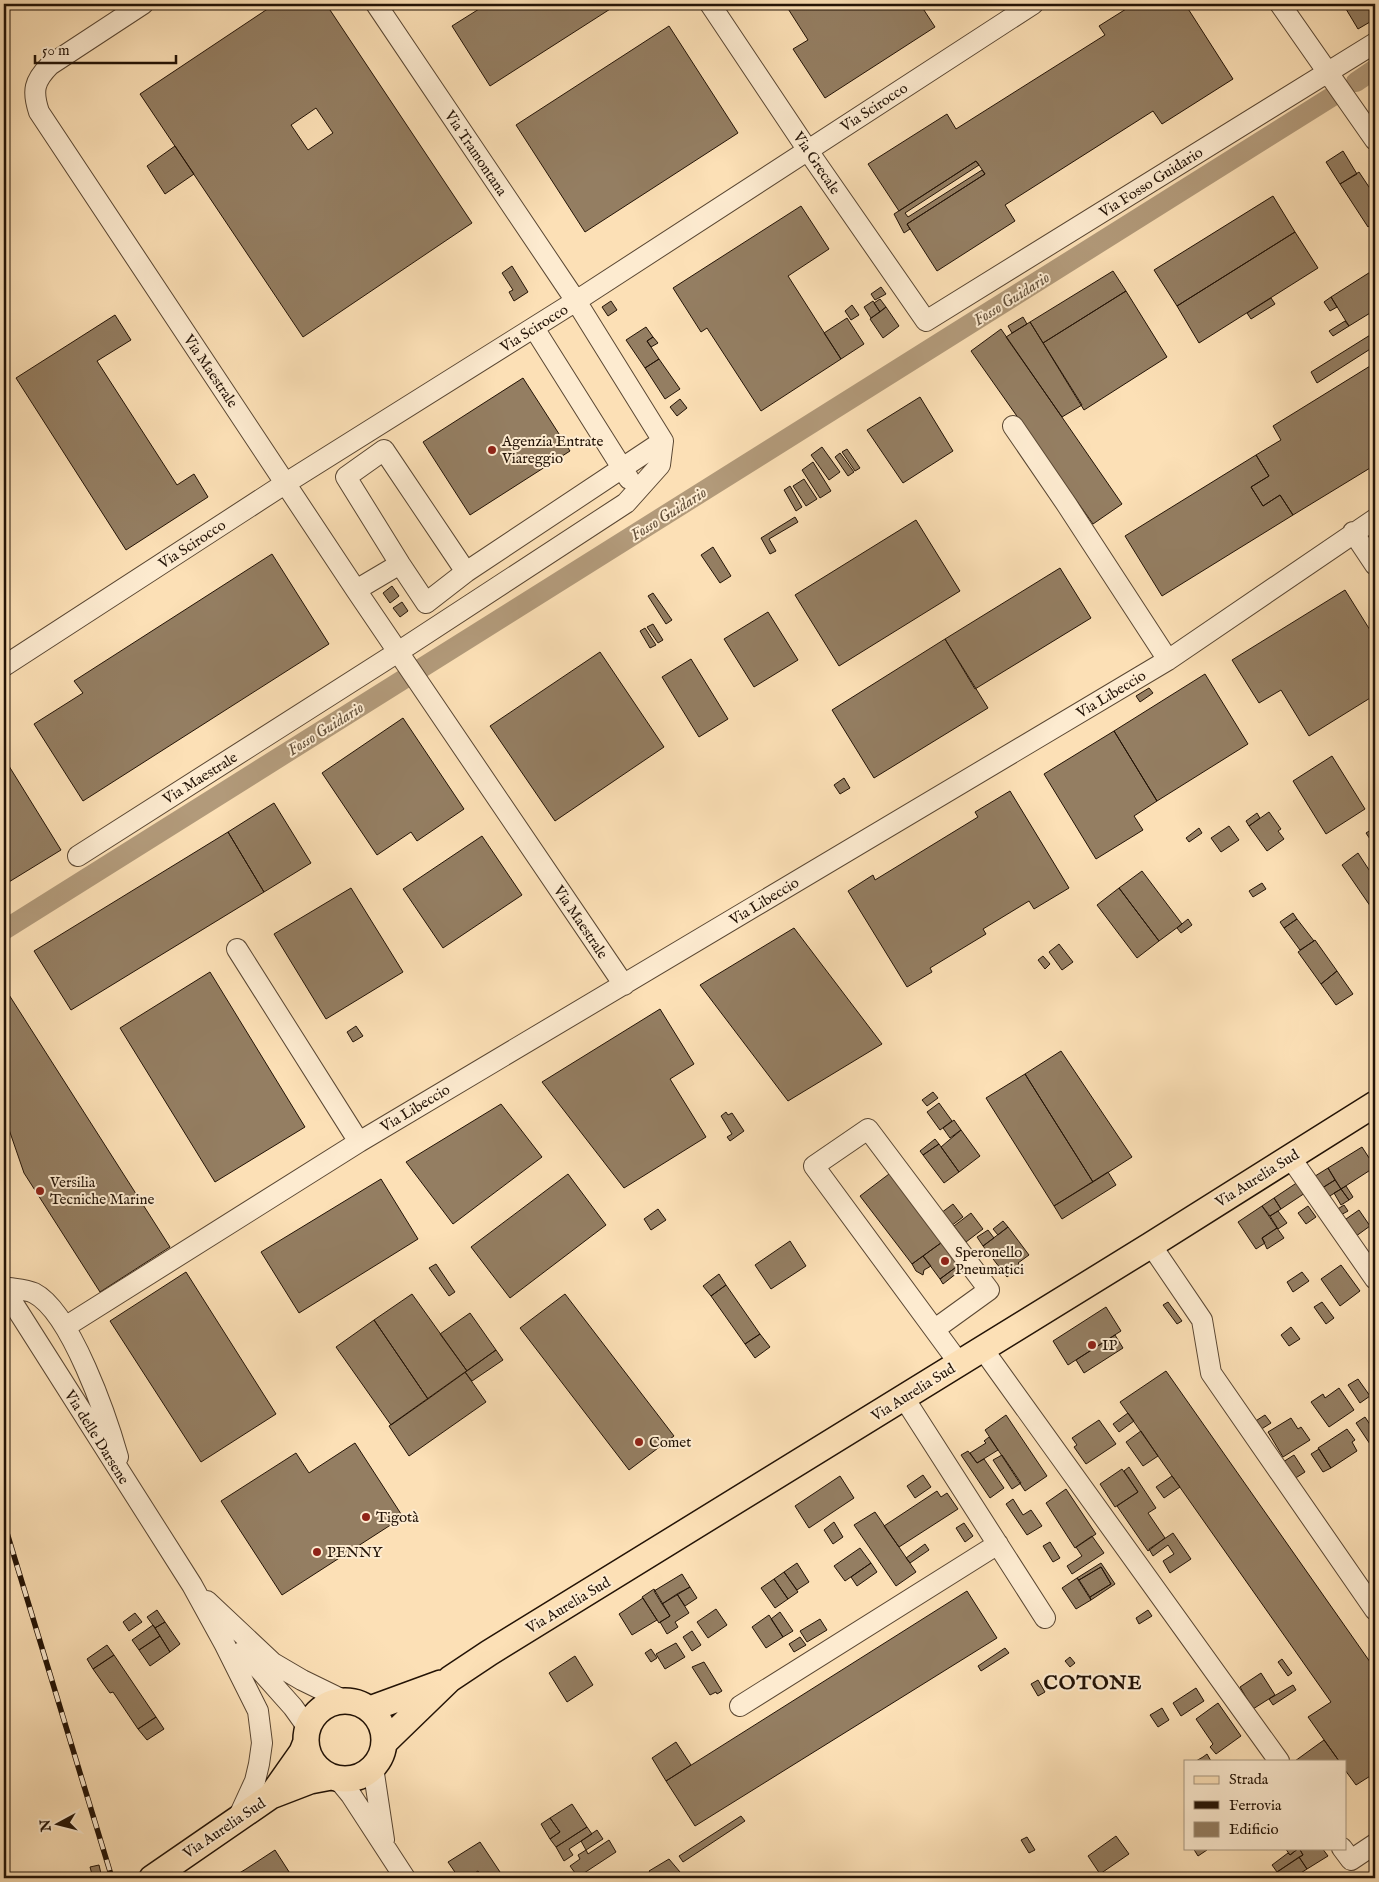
<svg xmlns="http://www.w3.org/2000/svg" width="1379" height="1882" viewBox="0 0 1379 1882" font-family="'IM FELL English',serif">
	<style>
		.lines { fill: none; stroke-linecap: round; stroke-linejoin: round }
		.canal { stroke: #b29a7a; stroke-width: 20 }
		.building { fill: #947e62; stroke: #231306; fill-rule: evenodd }
		.minor-casing { stroke: #594632; stroke-width: 22 }
		.major-casing { stroke: #231306; stroke-width: 28 }
		.minor { stroke: #fdebd0; stroke-width: 20 }
		.major { stroke: #fce0b6; stroke-width: 25 }
		.rail-casing { stroke: #231306; stroke-width: 5.5 }
		.rail { stroke: #fdebd0; stroke-width: 4; stroke-dasharray: 11; stroke-linecap: butt }
		.poi-dot { fill: #8f2418; stroke: #fdebd0; stroke-width: 2 }
		.labels { text-anchor: middle; stroke-width: 4; stroke-linejoin: round; paint-order: stroke }
		.street-label { font-size: 15px; fill: #231306; stroke: #fdebd0 }
		.poi-label { font-size: 15px; fill: #231306; stroke: #fdebd0; text-anchor: start }
		.water-label { font-size: 16px; font-style: italic; fill: #63503a; stroke: #fdebd0 }
		.district-label { font-size: 20px; font-weight: bold; letter-spacing: 1px; fill: #231306; stroke: #fdebd0 }
	</style>
	<rect width="100%" height="100%" fill="#fce0b6"/>
	<filter id="stains"><feTurbulence type="fractalNoise" baseFrequency=".004" numOctaves="4"/><feColorMatrix values="0 0 0 0 .2 0 0 0 0 .09 0 0 0 0 .02 0 0 0 .5 -.17"/></filter>
	<radialGradient id="worn" r=".72"><stop offset=".6" stop-color="#630" stop-opacity="0"/><stop offset="1" stop-color="#630" stop-opacity=".3"/></radialGradient>
	<g class="lines">
		<!-- canal -->
		<path class="canal" d="M1356,82L1375,69
			M4,930L1333,96"/>
	</g>
	<!-- building -->
	<path class="building" d="M275,4H326L472,223L303,337L140,94ZM316,108L333,133L308,150L291,125Z
		M487,4H618L490,86L452,26Z
		M785,4H920L935,27L825,98L793,49L808,40Z
		M1134,4H1185L1233,79L1162,124L1153,111L1005,205L1015,221L937,271L907,224L985,174L979,165L976,161L899,211L868,164L947,114L956,129L1105,35L1099,26Z
		M1354,4H1375V19L1358,29L1346,9Z
		M669,26L738,133L585,232L516,125Z
		M175,146L194,174L165,194L147,166Z
		M1343,151L1357,174L1340,184L1326,162Z
		M976,161L979,165L905,213L908,217L982,170L985,174L907,224L910,229L904,233L894,214Z
		M1359,172L1375,196V222L1368,227L1340,184Z
		M1273,196L1295,232L1177,306L1154,270Z
		M801,206L829,249L788,276L841,359L761,411L707,328L701,332L673,288Z
		M1295,232L1318,268L1199,343L1177,306Z
		M512,266L528,292L514,301L509,292L513,290L502,273Z
		M1375,269V310L1349,326L1331,297Z
		M1113,271L1126,291L1043,343L1030,322Z
		M881,287L886,294L875,300L871,294Z
		M1126,291L1167,357L1084,410L1043,343Z
		M1331,297L1337,307L1330,311L1324,302Z
		M1271,298L1275,304L1251,319L1247,313Z
		M880,299L886,307L880,312L874,303Z
		M611,301L617,310L608,316L602,307Z
		M873,301L880,312L871,318L864,307Z
		M852,305L859,315L851,320L845,311Z
		M886,307L899,326L883,338L870,319Z
		M115,315L131,340L97,361L177,485L194,474L208,497L126,550L16,378Z
		M1023,317L1027,324L1012,333L1008,326Z
		M847,318L864,344L841,359L824,333Z
		M1345,321L1349,326L1333,336L1329,331Z
		M1030,322L1082,405L1062,417L1006,337Z
		M646,327L653,337L647,341L659,359L645,368L626,340Z
		M1001,329L1122,504L1093,524L971,351Z
		M1375,332V346L1317,383L1311,372Z
		M653,337L658,343L651,347L647,341Z
		M659,359L680,389L665,399L645,368Z
		M1375,363V465L1293,515L1280,495L1263,506L1251,487L1269,476L1256,455L1281,440L1273,426Z
		M523,378L570,451L470,515L423,442Z
		M920,397L953,451L903,483L867,430Z
		M680,399L687,408L677,416L670,407Z
		M822,447L840,472L829,480L811,455Z
		M847,449L860,468L855,471L842,452Z
		M840,453L854,472L848,476L835,457Z
		M1256,455L1269,476L1251,487L1263,506L1280,495L1293,515L1162,596L1125,536Z
		M813,462L831,491L820,498L802,470Z
		M804,479L817,499L806,506L793,486Z
		M790,486L802,507L796,511L784,490Z
		M795,517L798,522L769,539L776,551L770,554L761,538Z
		M916,520L960,591L839,666L795,595Z
		M713,547L731,576L720,583L701,555Z
		M272,554L329,644L83,801L34,724L83,693L74,681Z
		M1060,568L1091,618L975,689L945,639Z
		M392,586L399,596L390,603L383,593Z
		M1345,590L1375,638V695L1309,736L1281,690L1259,703L1232,660Z
		M653,593L672,620L666,624L648,596Z
		M402,602L408,611L400,617L393,608Z
		M768,612L798,660L754,687L724,639Z
		M653,624L663,640L658,643L647,627Z
		M645,628L656,645L650,648L640,631Z
		M945,639L988,708L874,778L832,710Z
		M600,652L664,747L555,821L490,726Z
		M691,659L728,719L699,737L662,677Z
		M1205,674L1248,744L1157,801L1114,731Z
		M1149,688L1153,693L1140,702L1136,696Z
		M403,718L464,809L417,841L411,832L377,855L322,773Z
		M1114,731L1157,801L1134,816L1143,830L1096,859L1044,774Z
		M1332,756L1365,809L1326,834L1293,781Z
		M4,758L61,850L4,885Z
		M844,778L850,788L840,794L834,785Z
		M1010,791L1069,888L1034,909L1029,901L983,929L986,934L930,968L932,972L907,987L848,891L873,875L875,880L978,817L975,812Z
		M274,803L311,863L264,892L228,832Z
		M1269,812L1281,829L1278,831L1284,839L1267,851L1249,826Z
		M1257,813L1260,818L1249,826L1246,821Z
		M1229,826L1239,840L1221,852L1211,838Z
		M1199,828L1202,833L1189,842L1186,838Z
		M1374,828L1375,839L1372,842L1366,833Z
		M228,832L264,892L71,1010L34,951Z
		M482,836L522,895L443,948L403,889Z
		M1358,853L1375,879V913L1342,865Z
		M1142,871L1182,924L1159,941L1119,888Z
		M1262,883L1266,889L1253,897L1249,891Z
		M351,888L403,972L326,1019L274,934Z
		M1119,888L1159,941L1137,958L1097,905Z
		M1293,913L1297,919L1284,928L1280,922Z
		M1188,919L1192,925L1181,933L1177,928Z
		M1297,919L1314,941L1300,950L1284,928Z
		M794,928L882,1044L788,1101L700,985Z
		M1315,940L1337,971L1321,984L1298,952Z
		M1059,944L1073,962L1062,970L1049,952Z
		M1043,956L1050,964L1045,969L1038,960Z
		M1337,971L1353,994L1336,1005L1321,984Z
		M210,972L305,1127L215,1182L120,1028Z
		M4,987L170,1247L100,1292L24,1173L4,1115Z
		M660,1009L694,1064L670,1079L706,1137L624,1188L542,1082Z
		M356,1026L363,1036L353,1042L347,1032Z
		M1061,1051L1132,1157L1093,1182L1025,1074Z
		M1025,1074L1093,1182L1054,1206L986,1098Z
		M933,1092L938,1098L927,1106L922,1100Z
		M939,1103L952,1121L940,1130L927,1112Z
		M501,1104L542,1157L453,1224L406,1162Z
		M726,1112L728,1115L732,1113L744,1131L730,1141L727,1137L732,1134L721,1116Z
		M954,1120L961,1130L950,1138L943,1128Z
		M961,1130L980,1156L959,1172L941,1147Z
		M935,1139L939,1144L923,1155L920,1151Z
		M939,1144L959,1172L944,1183L923,1155Z
		M1362,1147L1375,1167L1341,1189L1328,1168Z
		M1328,1168L1335,1180L1319,1190L1312,1178Z
		M893,1171L945,1240L912,1264L860,1196Z
		M1108,1172L1116,1185L1062,1219L1054,1206Z
		M568,1174L606,1225L510,1298L471,1247Z
		M381,1179L418,1239L299,1313L261,1252Z
		M1335,1180L1341,1189L1325,1199L1319,1190Z
		M1298,1182L1305,1193L1281,1209L1274,1198Z
		M1346,1186L1353,1197L1349,1200L1341,1189Z
		M1341,1189L1349,1200L1341,1205L1334,1193Z
		M1274,1198L1281,1209L1270,1216L1262,1206Z
		M953,1204L963,1217L951,1226L941,1213Z
		M1344,1205L1348,1211L1337,1217L1333,1212Z
		M1262,1206L1277,1228L1262,1238L1265,1243L1256,1249L1238,1222Z
		M1308,1206L1316,1217L1306,1224L1298,1213Z
		M658,1209L666,1220L651,1230L644,1219Z
		M1359,1210L1370,1226L1352,1239L1346,1219Z
		M1278,1211L1287,1223L1278,1229L1270,1216Z
		M971,1213L983,1229L966,1242L954,1226Z
		M1003,1221L1008,1227L998,1235L993,1229Z
		M1008,1227L1029,1255L1018,1263L1021,1266L1007,1277L983,1246Z
		M1277,1228L1284,1238L1267,1249L1262,1238Z
		M988,1230L994,1238L983,1246L977,1237Z
		M945,1240L963,1262L940,1279L923,1256Z
		M790,1241L806,1266L771,1289L755,1265Z
		M923,1256L931,1266L924,1270L923,1275L916,1271L912,1264Z
		M963,1262L966,1266L943,1284L940,1279Z
		M436,1264L455,1292L449,1296L429,1268Z
		M1341,1265L1360,1291L1340,1306L1321,1279Z
		M186,1272L276,1414L201,1462L110,1321Z
		M1302,1272L1309,1281L1293,1292L1287,1282Z
		M719,1274L726,1285L711,1296L703,1286Z
		M726,1285L760,1334L745,1344L711,1296Z
		M412,1294L467,1371L428,1399L374,1320Z
		M565,1294L674,1436L629,1470L520,1328Z
		M1168,1302L1182,1321L1177,1324L1163,1305Z
		M1322,1302L1334,1318L1326,1324L1314,1307Z
		M1106,1307L1121,1331L1068,1365L1053,1341Z
		M470,1313L496,1350L467,1371L440,1334Z
		M374,1320L428,1399L391,1425L336,1347Z
		M1291,1327L1300,1339L1289,1346L1281,1335Z
		M760,1334L770,1347L755,1358L745,1344Z
		M1115,1335L1123,1348L1084,1373L1076,1360Z
		M496,1350L503,1360L472,1381L465,1372Z
		M1166,1371L1375,1669V1773L1356,1785L1345,1770V1761H1339L1308,1717L1331,1702L1120,1402Z
		M465,1372L486,1402L409,1456L389,1426Z
		M1358,1379L1370,1396L1360,1403L1348,1385Z
		M1339,1388L1354,1410L1329,1427L1311,1402L1323,1394L1325,1398Z
		M1128,1413L1134,1421L1119,1432L1113,1424Z
		M1006,1415L1047,1476L1025,1491L985,1430Z
		M1265,1415L1271,1423L1260,1430L1254,1422Z
		M1365,1417L1375,1432V1445L1372,1447L1356,1423Z
		M1291,1418L1298,1429L1301,1427L1310,1440L1283,1457L1268,1432Z
		M1099,1420L1116,1444L1086,1464L1074,1447L1077,1445L1072,1438Z
		M1347,1429L1355,1440L1352,1442L1357,1451L1331,1468L1318,1448Z
		M1141,1431L1158,1456L1143,1466L1126,1442Z
		M989,1437L998,1450L977,1463L970,1453L986,1443L984,1441Z
		M355,1443L403,1517L282,1595L221,1501L296,1453L309,1473Z
		M1319,1449L1331,1468L1323,1472L1311,1454Z
		M968,1451L977,1463L984,1459L1004,1488L990,1498L961,1455Z
		M1002,1455L1021,1483L1012,1489L993,1460Z
		M1294,1455L1305,1472L1294,1479L1283,1462Z
		M1129,1467L1156,1508L1148,1513L1165,1538L1148,1551L1117,1506L1138,1492L1124,1471Z
		M1122,1469L1138,1492L1115,1507L1100,1484Z
		M923,1475L931,1487L915,1498L907,1486Z
		M840,1476L854,1498L809,1528L795,1506Z
		M1172,1476L1180,1487L1164,1498L1156,1487Z
		M1066,1489L1096,1534L1075,1548L1046,1503Z
		M937,1491L941,1497L947,1493L958,1509L899,1547L884,1526Z
		M1013,1499L1023,1515L1031,1510L1042,1526L1027,1535L1006,1504Z
		M875,1512L916,1572L896,1586L854,1525Z
		M834,1522L843,1537L833,1544L824,1530Z
		M964,1523L973,1536L965,1542L956,1528Z
		M1173,1533L1191,1559L1170,1573L1163,1561L1174,1554L1168,1545L1153,1556L1149,1549Z
		M1092,1536L1104,1553L1072,1574L1067,1566L1082,1556L1076,1547Z
		M1050,1542L1060,1558L1053,1562L1043,1546Z
		M925,1544L929,1550L910,1563L906,1558Z
		M860,1548L871,1563L845,1581L834,1566Z
		M797,1563L809,1582L797,1590L784,1572Z
		M871,1563L877,1572L857,1586L851,1577Z
		M1101,1563L1115,1584L1091,1600L1090,1597L1111,1584L1101,1567L1079,1580L1077,1578Z
		M1101,1567L1111,1584L1090,1597L1079,1580Z
		M784,1572L798,1592L788,1599L774,1579Z
		M682,1574L690,1587L662,1604L654,1591Z
		M1077,1578L1091,1600L1076,1609L1062,1588Z
		M774,1579L788,1599L775,1608L761,1588Z
		M690,1587L697,1598L685,1606L677,1594Z
		M654,1589L670,1616L659,1623L642,1597Z
		M967,1591L997,1638L695,1826L666,1781Z
		M677,1594L689,1613L675,1622L678,1627L667,1634L660,1622L670,1616L662,1604Z
		M643,1598L657,1620L632,1635L619,1614Z
		M716,1609L727,1625L708,1638L697,1622Z
		M157,1610L165,1622L155,1628L147,1617Z
		M1148,1610L1152,1616L1139,1624L1136,1618Z
		M780,1612L793,1631L783,1637L771,1619Z
		M135,1613L142,1622L129,1631L123,1622Z
		M769,1615L783,1637L766,1648L752,1627Z
		M820,1619L827,1630L807,1642L800,1631Z
		M165,1622L180,1644L170,1652L155,1628Z
		M153,1625L160,1636L139,1650L132,1640Z
		M692,1631L701,1645L692,1651L683,1637Z
		M160,1636L170,1652L150,1666L139,1650Z
		M800,1637L806,1645L794,1652L789,1644Z
		M676,1643L685,1657L665,1669L656,1654Z
		M107,1645L114,1655L93,1669L87,1659Z
		M1005,1648L1009,1653L981,1671L978,1666Z
		M651,1649L657,1658L651,1662L645,1653Z
		M114,1655L156,1717L138,1729L113,1692L110,1693L93,1669Z
		M575,1656L593,1685L567,1702L549,1673Z
		M1070,1657L1075,1663L1070,1667L1065,1661Z
		M1282,1659L1292,1673L1288,1676L1278,1662Z
		M704,1662L722,1691L717,1694L716,1692L710,1695L692,1667Z
		M1261,1673L1275,1695L1253,1709L1240,1687Z
		M1038,1680L1045,1692L1038,1696L1031,1684Z
		M1293,1685L1296,1690L1273,1705L1269,1699Z
		M1196,1688L1204,1701L1181,1716L1173,1703Z
		M1218,1703L1241,1736L1216,1754L1210,1747L1213,1744L1196,1719Z
		M1162,1708L1169,1720L1158,1727L1150,1715Z
		M156,1717L164,1729L147,1740L138,1729Z
		M1324,1740L1339,1761H1295Z
		M676,1742L691,1765L666,1781L652,1758Z
		M1207,1754L1211,1761H1196L1203,1757Z
		M572,1804L587,1827L556,1847L550,1839L560,1832L550,1818Z
		M741,1816L745,1821L683,1862L679,1856Z
		M550,1818L560,1832L550,1839L541,1824Z
		M587,1827L592,1834L569,1849L573,1855L564,1861L556,1847Z
		M597,1830L603,1839L586,1850L581,1841Z
		M1116,1836L1129,1854L1100,1874L1088,1856Z
		M1027,1837L1035,1850L1029,1853L1021,1840Z
		M609,1840L616,1852L578,1877L570,1866L580,1859L578,1855L586,1850L588,1854Z
		M480,1842L504,1878H483L478,1871L467,1878H459L448,1862Z
		M1193,1848H1206L1207,1850L1198,1856Z
		M1285,1848H1322L1328,1856L1307,1869L1299,1857L1303,1855L1299,1848L1290,1855Z
		M1299,1848L1303,1855L1277,1872L1272,1865L1288,1853L1290,1855Z
		M275,1850L293,1878H231L246,1869Z
		M1299,1857L1307,1869L1293,1878H1282L1277,1872Z
		M669,1859L680,1872L669,1878H654L649,1871Z
		M99,1865L102,1878H93L90,1867Z"/>
	<g class="lines">
		<defs>
			<path id="minor" d="M143,4L50,65C34,81 32,91 39,112L356,590L624,985
				M376,4L576,301L663,441L466,572
				M710,4L815,161L926,321L1375,43
				M1280,4L1375,140
				M534,328L629,479
				M1013,426L1067,505L1168,660
				M384,450L466,572L426,603L400,564L346,477Z
				M1353,532L1375,565
				M356,590L400,564
				M4,666L286,483L576,301L1033,4
				M78,856L398,652L626,503L660,465L663,441
				M237,949L359,1142
				M1290,1157L1375,1279
				M1151,1245L1202,1320L1211,1373L1375,1610
				M4,1287C13,1289 25,1289 34,1293C71,1312 107,1418 118,1457
				M4,1289L192,1585L225,1645L258,1711L262,1743L259,1764L255,1781L238,1818
				M65,1327L359,1142L1168,660L1375,519
				M935,1329L989,1290L868,1129L814,1166L959,1363
				M982,1348L1279,1761
				M904,1398L1045,1618
				M207,1601L273,1663L302,1680L343,1700
				M243,1651L293,1707L308,1728
				M740,1706L998,1544
				M373,1767L384,1840
				M337,1778L351,1795L405,1878
				M1342,1848L1351,1860L1375,1844"/>
			<path id="major" d="M306 1740a39 39 0 1 1 78 0a39 39 0 1 1-78 0Z
				M370,1709L441,1683
				M385,1742L450,1679L489,1653L1151,1245L1375,1104
				M271,1796L302,1752L306,1742
				M152,1878L271,1796L310,1781L331,1777"/>
		</defs>
		<!-- minor casing -->
		<use href="#minor" class="minor-casing"/>
		<!-- major casing -->
		<use href="#major" class="major-casing"/>
		<!-- minor -->
		<use href="#minor" class="minor"/>
		<!-- major -->
		<use href="#major" class="major"/>
		<defs>
			<path id="rail" d="M4,1523L112,1878"/>
		</defs>
		<!-- rail casing -->
		<use href="#rail" class="rail-casing"/>
		<!-- rail -->
		<use href="#rail" class="rail"/>
	</g>
	<!-- markers -->
	<g class="poi-dot">
		<circle cx="492" cy="450" r="5"/>
		<circle cx="40" cy="1191" r="5"/>
		<circle cx="945" cy="1261" r="5"/>
		<circle cx="1092" cy="1345" r="5"/>
		<circle cx="639" cy="1442" r="5"/>
		<circle cx="366" cy="1517" r="5"/>
		<circle cx="317" cy="1552" r="5"/>
	</g>
	<g class="labels">
		<!-- street labels -->
		<g class="street-label">
			<text transform="translate(874 107) rotate(-33)" y="5">Via Scirocco</text>
			<text transform="translate(476 153) rotate(56)" y="5">Via Tramontana</text>
			<text transform="translate(817 163) rotate(56)" y="5">Via Grecale</text>
			<text transform="translate(1151 182) rotate(-32)" y="5">Via Fosso Guidario</text>
			<text transform="translate(534 328) rotate(-32)" y="5">Via Scirocco</text>
			<text transform="translate(211 371) rotate(56)" y="5">Via Maestrale</text>
			<text transform="translate(192 544) rotate(-33)" y="5">Via Scirocco</text>
			<text transform="translate(1111 694) rotate(-31)" y="5">Via Libeccio</text>
			<text transform="translate(200 778) rotate(-32)" y="5">Via Maestrale</text>
			<text transform="translate(764 901) rotate(-31)" y="5">Via Libeccio</text>
			<text transform="translate(581 922) rotate(56)" y="5">Via Maestrale</text>
			<text transform="translate(415 1108) rotate(-31)" y="5">Via Libeccio</text>
			<text transform="translate(1257 1178) rotate(-32)" y="5">Via Aurelia Sud</text>
			<text transform="translate(913 1392) rotate(-32)" y="5">Via Aurelia Sud</text>
			<text transform="translate(97 1437) rotate(58)" y="5">Via delle Darsene</text>
			<text transform="translate(568 1605) rotate(-31)" y="5">Via Aurelia Sud</text>
			<text transform="translate(224 1828) rotate(-34)" y="5">Via Aurelia Sud</text>
		</g>
		<!-- poi labels -->
		<g class="poi-label">
			<text x="502" y="446">Agenzia Entrate<tspan x="502" dy="17">Viareggio</tspan></text>
			<text x="50" y="1187">Versilia<tspan x="50" dy="17">Tecniche Marine</tspan></text>
			<text x="955" y="1257">Speronello<tspan x="955" dy="17">Pneumatici</tspan></text>
			<text x="1102" y="1350">IP</text>
			<text x="649" y="1447">Comet</text>
			<text x="376" y="1522">Tigotà</text>
			<text x="327" y="1557">PENNY</text>
		</g>
		<!-- water labels -->
		<g class="water-label">
			<text transform="translate(1011 298) rotate(-32)" y="6">Fosso Guidario</text>
			<text transform="translate(668 513) rotate(-32)" y="6">Fosso Guidario</text>
			<text transform="translate(325 728) rotate(-32)" y="6">Fosso Guidario</text>
		</g>
		<!-- district labels -->
		<g class="district-label">
			<text x="1093" y="1689">COTONE</text>
		</g>
	</g>
	<!-- margin -->
	<rect width="1379" height="1882" fill="none" stroke="#fce0b6" stroke-width="20"/>
	<rect x="5" y="5" width="1369" height="1872" fill="none" stroke="#231306" stroke-width="2.5"/>
	<rect x="10" y="10" width="1359" height="1862" fill="none" stroke="#231306"/>
	<!-- legend -->
	<rect x="1184" y="1760" width="162" height="90" fill="#fdebd0" stroke="#a6957f"/>
	<rect x="1194" y="1776" width="25" height="8" fill="#fce0b6" stroke="#a6957f"/>
	<text x="1229" y="1784" font-size="15" fill="#231306">Strada</text>
	<rect x="1194" y="1801" width="25" height="8" fill="#231306" stroke="#a6957f"/>
	<text x="1229" y="1810" font-size="15" fill="#231306">Ferrovia</text>
	<rect x="1194" y="1822" width="25" height="15" fill="#947e62" stroke="#a6957f"/>
	<text x="1229" y="1834" font-size="15" fill="#231306">Edificio</text>
	<!-- north arrow -->
	<g transform="translate(58 1824) rotate(263)" stroke="#fdebd0" stroke-width="4" paint-order="stroke">
	<path d="M0-4L9 19L0 12L-9 19Z" fill="#231306"/>
	<text y="-8" font-size="14" font-weight="bold" text-anchor="middle" fill="#231306">N</text>
	</g>
	<!-- scale -->
	<path d="M35 55v8h141v-8" fill="none" stroke="#231306" stroke-width="2.5"/>
	<text x="42" y="55" font-size="15" fill="#231306" stroke="#fdebd0" stroke-width="4" paint-order="stroke">50 m</text>
	<rect width="100%" height="100%" filter="url(#stains)"/>
	<rect width="100%" height="100%" fill="url(#worn)"/>
</svg>
